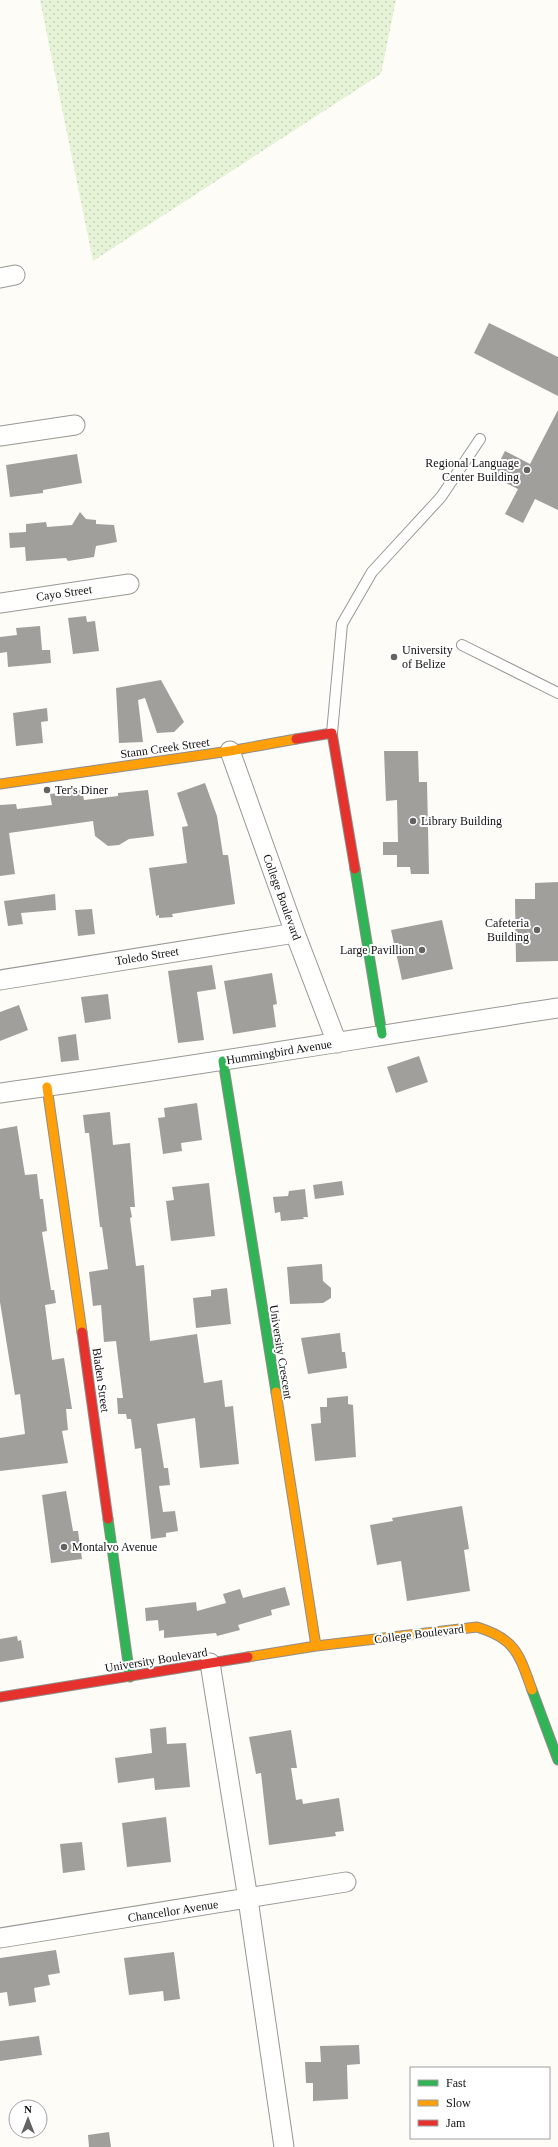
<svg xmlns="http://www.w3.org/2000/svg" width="558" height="2147" viewBox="0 0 558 2147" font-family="Georgia,serif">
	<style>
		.grass { fill: url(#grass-dots) }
		.building { fill: #a19f9c }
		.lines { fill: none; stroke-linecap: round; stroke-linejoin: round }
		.lane-casing { stroke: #979795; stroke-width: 12 }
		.street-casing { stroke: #979795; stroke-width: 21 }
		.fast-casing { stroke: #8e8d8b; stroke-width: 11 }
		.slow-casing { stroke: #8e8d8b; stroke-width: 11 }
		.jam-casing { stroke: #8e8d8b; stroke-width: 11 }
		.lane { stroke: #fffffe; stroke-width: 10 }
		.street { stroke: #fffffe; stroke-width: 19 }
		.fast { stroke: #30b455; stroke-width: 9 }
		.slow { stroke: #ff9f0a; stroke-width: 9 }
		.jam { stroke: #e5322d; stroke-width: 9 }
		.poi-dot { fill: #646362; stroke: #fff; stroke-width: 1.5 }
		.labels { text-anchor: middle; stroke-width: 4; stroke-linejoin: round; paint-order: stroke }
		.poi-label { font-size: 12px; fill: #111; stroke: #fff; text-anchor: start }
		.street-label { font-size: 12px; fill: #111; stroke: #fff }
	</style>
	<defs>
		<pattern id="grass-dots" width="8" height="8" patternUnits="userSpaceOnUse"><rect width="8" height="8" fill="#e7f3d7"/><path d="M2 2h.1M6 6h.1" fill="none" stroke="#c5cfb8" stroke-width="1.8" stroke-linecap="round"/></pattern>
	</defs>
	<rect width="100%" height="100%" fill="#fdfcf7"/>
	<!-- grass -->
	<path class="grass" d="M40,0H396L381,74L93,261Z"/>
	<!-- building -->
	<path class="building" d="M489,323L558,357V396L474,353Z
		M558,410V510L535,499L523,523L505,514L518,489L492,476L505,451L530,464Z
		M77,454L82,483L43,490V493L10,497L6,465Z
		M80,512L86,519L96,520V524L114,525L117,542L96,546L94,557L68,561L66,558L26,561L25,547L10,548L9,533L26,532V524L46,522L47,527L72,525Z
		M86,616L87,622L95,621L99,651L73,654L68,618Z
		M40,626L42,650H50L51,663L8,667L7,652L0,653V637L17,635L16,628Z
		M161,680L184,722L174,732L157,733L145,698L138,700L143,742L119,743L116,688Z
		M47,708L48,721L41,722L43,743L16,746L13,713Z
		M384,751H418L419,782H427L429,874H411L410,867H397V855H383V842H398L397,800L386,801Z
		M205,783L217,816L223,855H228L235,904L172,914L173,917L159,918V915L156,916L149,868L187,863L182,827L188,826L177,793Z
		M82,790L84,800L118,796V793L148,790L154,836L129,839L119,845L108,846L95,836L93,821L9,833L15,874L0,876V805L16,804L17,809L52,805L50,794Z
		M558,882V961L516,962L515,899H535V883Z
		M55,894L56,910L21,913L23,924L8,926L4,901Z
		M92,909L95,934L78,936L75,910Z
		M442,920L453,969L402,980L391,930Z
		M212,965L216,989L197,992L204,1040L178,1043L168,971Z
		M272,973L277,1004L273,1005L276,1027L233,1034L224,981Z
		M108,994L111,1019L85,1023L81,997Z
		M19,1005L28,1030L0,1041V1012Z
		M76,1034L79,1060L61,1062L58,1037Z
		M419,1056L428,1082L396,1093L387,1067Z
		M197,1103L202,1140L181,1143L182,1151L163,1154L158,1118L165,1117L164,1108Z
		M110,1112L113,1145L130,1143L135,1207H130L132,1217L130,1218L136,1266L144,1265L150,1341L197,1334L204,1383L222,1380L225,1407L233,1406L239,1464L200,1468L195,1418L157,1424L164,1468H168L170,1485L159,1486L163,1512L175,1511L178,1531L166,1533V1537L151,1539L141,1448L135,1449L131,1419H127L126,1414H118L117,1398H123L116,1341L104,1342L101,1305L93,1306L89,1272L108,1269L102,1227H100L89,1133H85L83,1115Z
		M17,1126L25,1175L37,1174L40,1199H43L47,1231L42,1232L51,1290H54L56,1303L45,1305L52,1360L64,1358L72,1409H66L68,1430L62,1431L68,1463L0,1471V1438L25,1434L20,1394L15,1395L0,1302V1129Z
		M342,1181L344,1195L315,1199L313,1185Z
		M209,1183L215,1236L171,1241L166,1201L174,1200L172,1187Z
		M305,1189L308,1217H303L304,1219L281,1221L280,1212L275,1213L273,1197L288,1196L289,1191Z
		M322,1264L323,1281L331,1288V1298L323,1303L290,1304L287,1267Z
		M227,1288L231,1324L196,1328L193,1298L211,1296V1290Z
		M340,1333L342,1352H345L347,1368L308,1374L301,1338Z
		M348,1396V1404L353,1405L356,1457L315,1461L311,1424L321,1423L320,1407H327V1398Z
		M66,1491L73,1531H78L82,1559L51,1563L42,1495Z
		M462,1506L469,1549L464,1550L470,1591L407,1601L401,1561L377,1565L370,1525L393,1521L392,1518Z
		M285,1587L290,1605L271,1610L272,1615L238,1625L240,1630L217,1636L216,1633L164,1638V1630L159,1631L158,1620L146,1621L145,1608L196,1602L197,1611L226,1603L223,1594L240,1589L243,1598Z
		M17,1636L18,1641L21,1640L24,1658L0,1662V1639Z
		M166,1727L167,1744L186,1743L190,1787L155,1790L154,1778L118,1783L115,1758L152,1753L150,1729Z
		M291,1730L297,1768H291L296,1800L302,1799L303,1804L339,1798L344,1831L335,1832L336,1836L269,1845L261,1773L256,1774L249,1737Z
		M166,1817L171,1862L127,1867L122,1823Z
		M82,1842L85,1870L63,1873L60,1844Z
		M56,1950L60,1973L48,1975L50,1985L34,1988L36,2002L9,2006L7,1992L0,1993V1958Z
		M174,1952L180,1999L164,2001L163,1991L129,1995L124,1958Z
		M39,2036L42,2055L0,2061V2041Z
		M359,2045L360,2064L347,2065L348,2099L313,2101V2083H306L305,2062H321L320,2046Z
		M109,2132L111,2147H89L88,2135Z"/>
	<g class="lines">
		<defs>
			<path id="lane" d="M462,645L558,693
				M332,733L342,624L372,572L441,497L480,439"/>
			<path id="street" d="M0,278L15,275
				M0,436L75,425
				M0,603L129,584
				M230,751L295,933L337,1043
				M0,980L295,933
				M0,1093C187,1068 372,1036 558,1008
				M210,1663L248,1899L284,2147
				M0,1938L346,1882"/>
			<path id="fast" d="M355,869L382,1034
				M223,1061L276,1392
				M108,1519L130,1677
				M532,1690L558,1760"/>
			<path id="slow" d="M0,784L230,751L296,739
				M47,1087L82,1332
				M276,1392L316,1646
				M248,1657L316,1646L477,1627C516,1639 519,1654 532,1690"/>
			<path id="jam" d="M296,739L332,733L355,869
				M82,1332L108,1519
				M0,1697L248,1657"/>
		</defs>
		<!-- lane casing -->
		<use href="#lane" class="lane-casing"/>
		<!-- street casing -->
		<use href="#street" class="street-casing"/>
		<!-- fast casing -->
		<use href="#fast" class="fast-casing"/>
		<!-- slow casing -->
		<use href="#slow" class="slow-casing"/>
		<!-- jam casing -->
		<use href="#jam" class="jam-casing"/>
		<!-- lane -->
		<use href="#lane" class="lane"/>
		<!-- street -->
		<use href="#street" class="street"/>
		<!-- fast -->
		<use href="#fast" class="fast"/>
		<!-- slow -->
		<use href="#slow" class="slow"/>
		<!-- jam -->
		<use href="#jam" class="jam"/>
	</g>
	<!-- markers -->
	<g class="poi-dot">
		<circle cx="527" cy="470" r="4"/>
		<circle cx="394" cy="657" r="4"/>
		<circle cx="47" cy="790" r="4"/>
		<circle cx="413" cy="821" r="4"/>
		<circle cx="537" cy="930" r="4"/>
		<circle cx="422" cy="950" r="4"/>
		<circle cx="64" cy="1547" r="4"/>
	</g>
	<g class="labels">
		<!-- poi labels -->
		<g class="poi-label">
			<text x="519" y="467" text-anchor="end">Regional Language<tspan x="519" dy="14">Center Building</tspan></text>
			<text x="402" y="654">University<tspan x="402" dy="14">of Belize</tspan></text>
			<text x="55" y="794">Ter's Diner</text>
			<text x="421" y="825">Library Building</text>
			<text x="529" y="927" text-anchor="end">Cafeteria<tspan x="529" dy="14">Building</tspan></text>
			<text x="414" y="954" text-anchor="end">Large Pavillion</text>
			<text x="72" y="1551">Montalvo Avenue</text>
		</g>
		<!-- street labels -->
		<g class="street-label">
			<text transform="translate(64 593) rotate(-8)" y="4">Cayo Street</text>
			<text transform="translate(165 748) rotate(-8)" y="4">Stann Creek Street</text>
			<text transform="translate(282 897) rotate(70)" y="4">College Boulevard</text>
			<text transform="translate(147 956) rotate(-9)" y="4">Toledo Street</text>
			<text transform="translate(279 1052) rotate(-9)" y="4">Hummingbird Avenue</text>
			<text transform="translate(281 1352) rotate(81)" y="4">University Crescent</text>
			<text transform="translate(101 1380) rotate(82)" y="4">Bladen Street</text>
			<text transform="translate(419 1634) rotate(-7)" y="4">College Boulevard</text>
			<text transform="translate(156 1660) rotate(-9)" y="4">University Boulevard</text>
			<text transform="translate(173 1911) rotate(-9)" y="4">Chancellor Avenue</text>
		</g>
	</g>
	<!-- legend -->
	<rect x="410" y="2067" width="140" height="72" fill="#ffffff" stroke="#a0a0a0"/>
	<rect x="418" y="2080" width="20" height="6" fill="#30b455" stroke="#a0a0a0"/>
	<text x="446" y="2087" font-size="12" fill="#111111">Fast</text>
	<rect x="418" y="2100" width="20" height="6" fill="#ff9f0a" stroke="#a0a0a0"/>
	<text x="446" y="2107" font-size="12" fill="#111111">Slow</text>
	<rect x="418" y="2120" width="20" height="6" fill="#e5322d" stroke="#a0a0a0"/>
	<text x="446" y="2127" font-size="12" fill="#111111">Jam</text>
	<!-- north arrow -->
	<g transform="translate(28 2119)"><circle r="19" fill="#ffffff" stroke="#a0a0a0"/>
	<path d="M0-3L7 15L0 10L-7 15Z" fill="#646362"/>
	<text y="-6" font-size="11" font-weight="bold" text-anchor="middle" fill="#111111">N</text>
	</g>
</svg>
